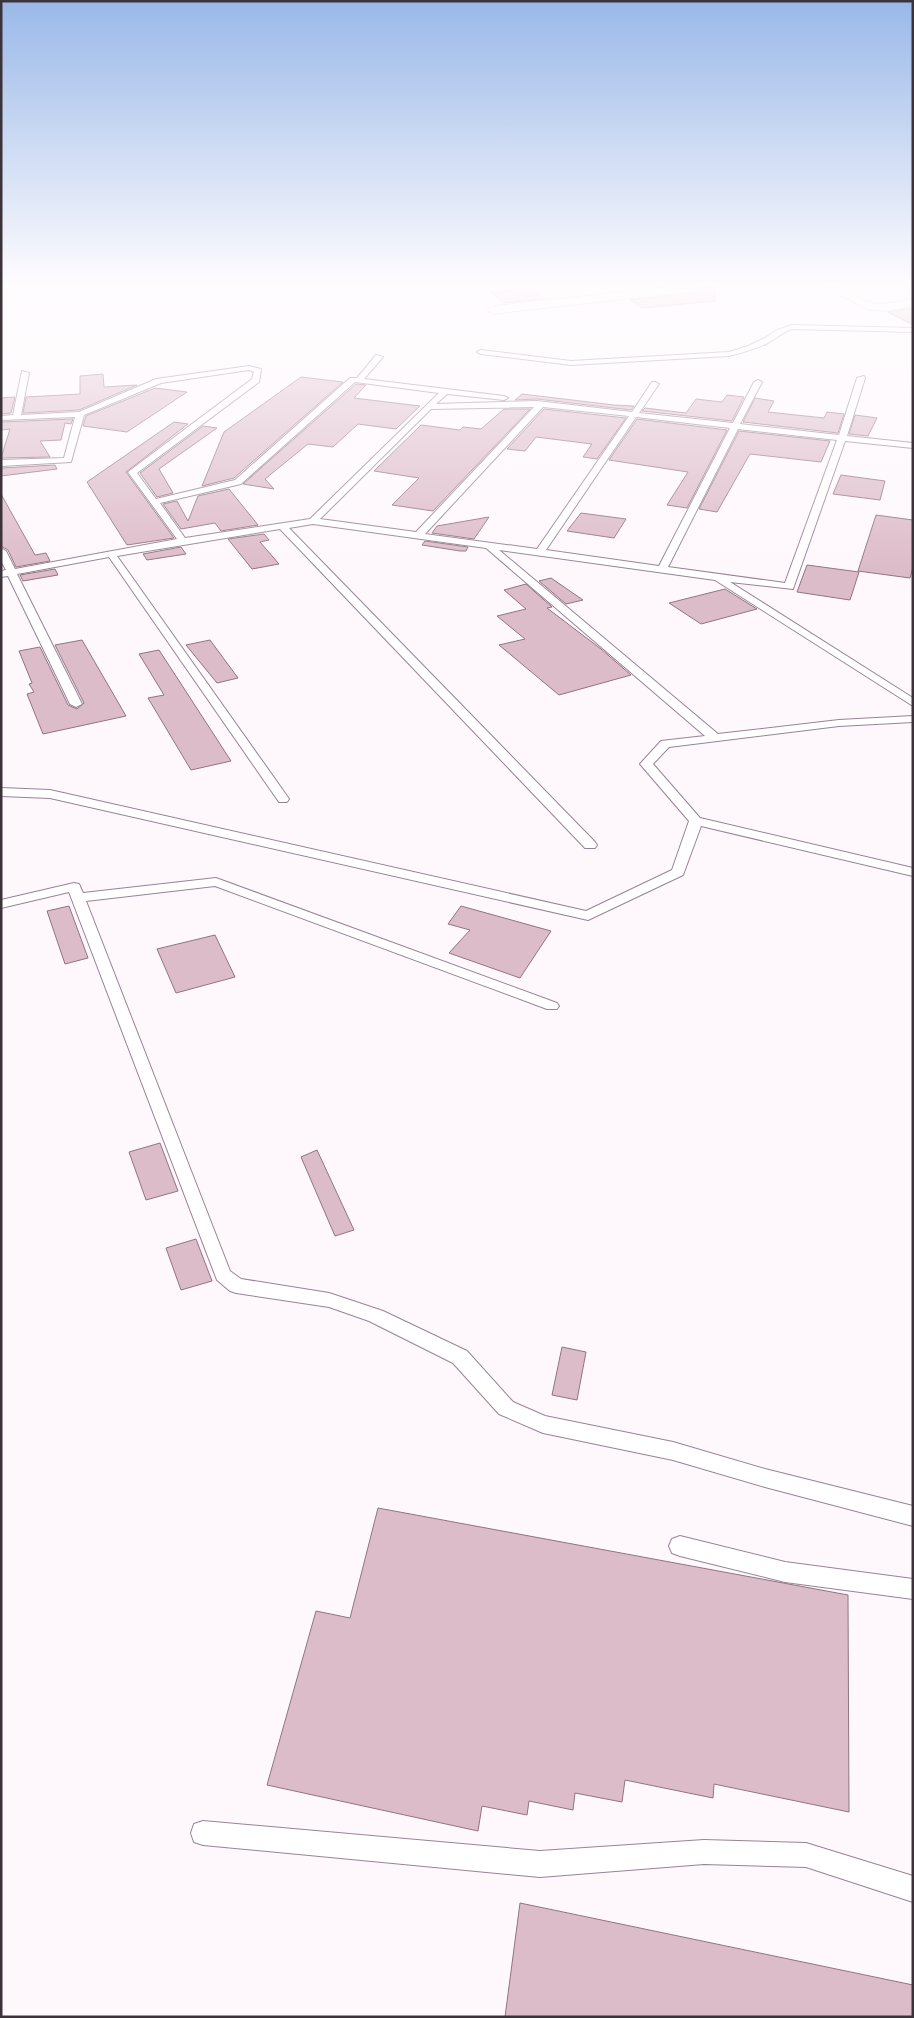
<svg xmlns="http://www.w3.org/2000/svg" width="914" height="2018" viewBox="0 0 914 2018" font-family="'Crimson Pro',serif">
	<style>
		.building { fill: #ddbcc9; stroke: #927480 }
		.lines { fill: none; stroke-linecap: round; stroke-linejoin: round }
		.service-casing { stroke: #9a8296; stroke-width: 2 }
		.minor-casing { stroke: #9a8296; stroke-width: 1 }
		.service { fill: #fff; fill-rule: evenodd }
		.minor { fill: #fff; fill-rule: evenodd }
	</style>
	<rect width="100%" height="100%" fill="#fef8fd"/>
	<!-- building -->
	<path class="building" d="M704,287H714L715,301L642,308L630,300L696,293Z
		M531,288L544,299L504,303L491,292Z
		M913,308V325L888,312Z
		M103,374L104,387L137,385L79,410L23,413L26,397L80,394V376Z
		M301,377L343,382L234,478L202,486L224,432Z
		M356,384L366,385L354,398L420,406L396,429L358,424L333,447L308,444L265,479L274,489L243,484Z
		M155,388L187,392L127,432L83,426L86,416Z
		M522,394L614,405L634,406L631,410L537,399L515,400Z
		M727,395L744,397L732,421L642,411L645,408L686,413L696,399L722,402Z
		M15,397L11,413L1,414V398Z
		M755,398L774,401L768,412L824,418L827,412L844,414L838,433L743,422Z
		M504,409H530L433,511L392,505L419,478L374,471L421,425L460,430L463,427L481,429Z
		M544,409L626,418L597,459L583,457L592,444L536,437L525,451L507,449Z
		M855,415L877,418L868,436L849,434Z
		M73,419L71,424L65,423L61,440L40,441L50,457L1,458L10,429L1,430V422Z
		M637,419L727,430L687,508L667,505L688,472L609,460Z
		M174,422L188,424L126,472L174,538L127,545L87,482Z
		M203,426L217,428L159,469L173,493L157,497L140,473Z
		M739,431L830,441L821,462L750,454L717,512L699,509Z
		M55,465L57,469L1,476V468Z
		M841,475L885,481L880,500L833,494Z
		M229,489L258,525L221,531L215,523L181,529L163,504L177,501L188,521L198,496Z
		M1,494L35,555L46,553L50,561L16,567L8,550L1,546Z
		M581,513L626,519L614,538L567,531Z
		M876,515L913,520V567L910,578L858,571Z
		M489,517L474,539L432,533L437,526Z
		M264,534L269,540L260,542L279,564L252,569L228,539Z
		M425,541L468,547L466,551H460L422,545Z
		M181,547L186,554L147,560L143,554Z
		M807,565L859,572L850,600L797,592Z
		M55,569L58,575L23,581L20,575Z
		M551,578L583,600L566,604L539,581Z
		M526,584L552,607L547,608L601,649L631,675L559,695L499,645L525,639L497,616L526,609L504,590Z
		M725,589L757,609L701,624L669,603Z
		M82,640L126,716L43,734L27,694L34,692L29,684L32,683L19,651L40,647L68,705L77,709L84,703L55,645Z
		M210,640L238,678L217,683L186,645Z
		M159,650L185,690L231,761L191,770L148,698L164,695L139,654Z
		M69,906L88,958L65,964L47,911Z
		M461,906L551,931L520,978L449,953L470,930L448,924Z
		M215,935L235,977L176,993L157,949Z
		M160,1143L178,1191L146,1200L129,1152Z
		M317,1150L354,1230L335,1236L301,1157Z
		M196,1239L212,1281L181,1290L166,1248Z
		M562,1347L586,1352L577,1400L552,1395Z
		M378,1508L848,1595L849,1812L714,1784L713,1798L625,1780L622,1802L575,1793L573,1810L529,1801L527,1815L482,1806L478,1831L267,1785L316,1611L350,1618Z
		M520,1903L913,1985V2017H505Z"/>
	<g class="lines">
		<defs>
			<path id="service" d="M792,325L913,328V332L792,329C782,332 777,338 768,343C755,349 742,353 729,356L571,365L481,354L477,352L481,350L571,361L729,352L748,346L765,338L777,330Z
				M376,355L383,357L364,379L504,396L508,398L504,400L447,394L436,404L537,401L632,412L652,382H655L659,384L639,413L733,423L754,382L758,380L762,382L740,424L839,435L857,378L864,376L865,378L847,436L913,443V448L845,441L793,589L730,582L913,698V706L715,580L499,550L718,734L839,720L913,716V722L839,726L669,747L653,764L700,818L913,868V876L701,826L683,875L588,920L50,798L1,796V788L50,790L586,911L672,870L689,821L640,764L661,741L705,736L486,548L313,524L289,528L595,842L597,845L595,848H585L280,529L117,556L287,796L289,799L287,802H279L109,557L17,574L82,704L76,707L70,704L8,576L1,577V571L6,570L1,561V548L6,551L15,569L177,539L128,472L252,379L254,372L249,370L161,383L84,415L71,462L1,466V460L64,458L75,417L1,420V416L13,415L22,371L29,373L21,415L79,412L156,379L249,366L261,369L259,382L137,473L156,499L235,480L350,378H357ZM355,382L439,393L310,519L185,538L160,503L241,484ZM534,407L416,532L320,519L431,409ZM543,407L629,416L537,549L425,534ZM636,417L730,428L659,566L546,550ZM738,429L837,440L785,583L668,567Z
				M216,878L557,1003L559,1006L557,1009H547L215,886L86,901L230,1271L241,1279L329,1293L383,1311L467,1351L513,1402L545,1416L673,1442L765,1469L913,1506V1526L765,1487L673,1460L543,1433L499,1414L453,1363L369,1321L329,1307L236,1293L230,1291L217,1280L69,892L1,908V900L74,883L79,884L83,893Z
				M680,1536L785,1562L913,1579V1599L785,1582L680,1556L672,1553L669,1546L672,1539Z
				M203,1821L540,1851L704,1840L806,1843L913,1876V1902L806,1867L704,1864L540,1877L203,1845L194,1842L191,1833L194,1824Z"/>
			<path id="minor" d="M668,287H702L696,291L493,314L487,310L493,306Z
				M825,287C846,285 855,299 873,303C886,305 900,301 913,298V306L884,311L869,310Z"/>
		</defs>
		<!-- service casing -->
		<use href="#service" class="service-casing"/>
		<!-- minor casing -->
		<use href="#minor" class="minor-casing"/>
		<!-- service -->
		<use href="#service" class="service"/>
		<!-- minor -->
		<use href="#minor" class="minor"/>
	</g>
	<!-- sky -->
	<linearGradient id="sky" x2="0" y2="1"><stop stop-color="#99b8e8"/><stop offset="0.5" stop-color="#fffcfe"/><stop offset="1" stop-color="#fffcfe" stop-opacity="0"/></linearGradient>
	<rect width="914" height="569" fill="url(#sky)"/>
	<!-- border -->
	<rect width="914" height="2018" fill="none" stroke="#3c323a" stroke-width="5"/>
</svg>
